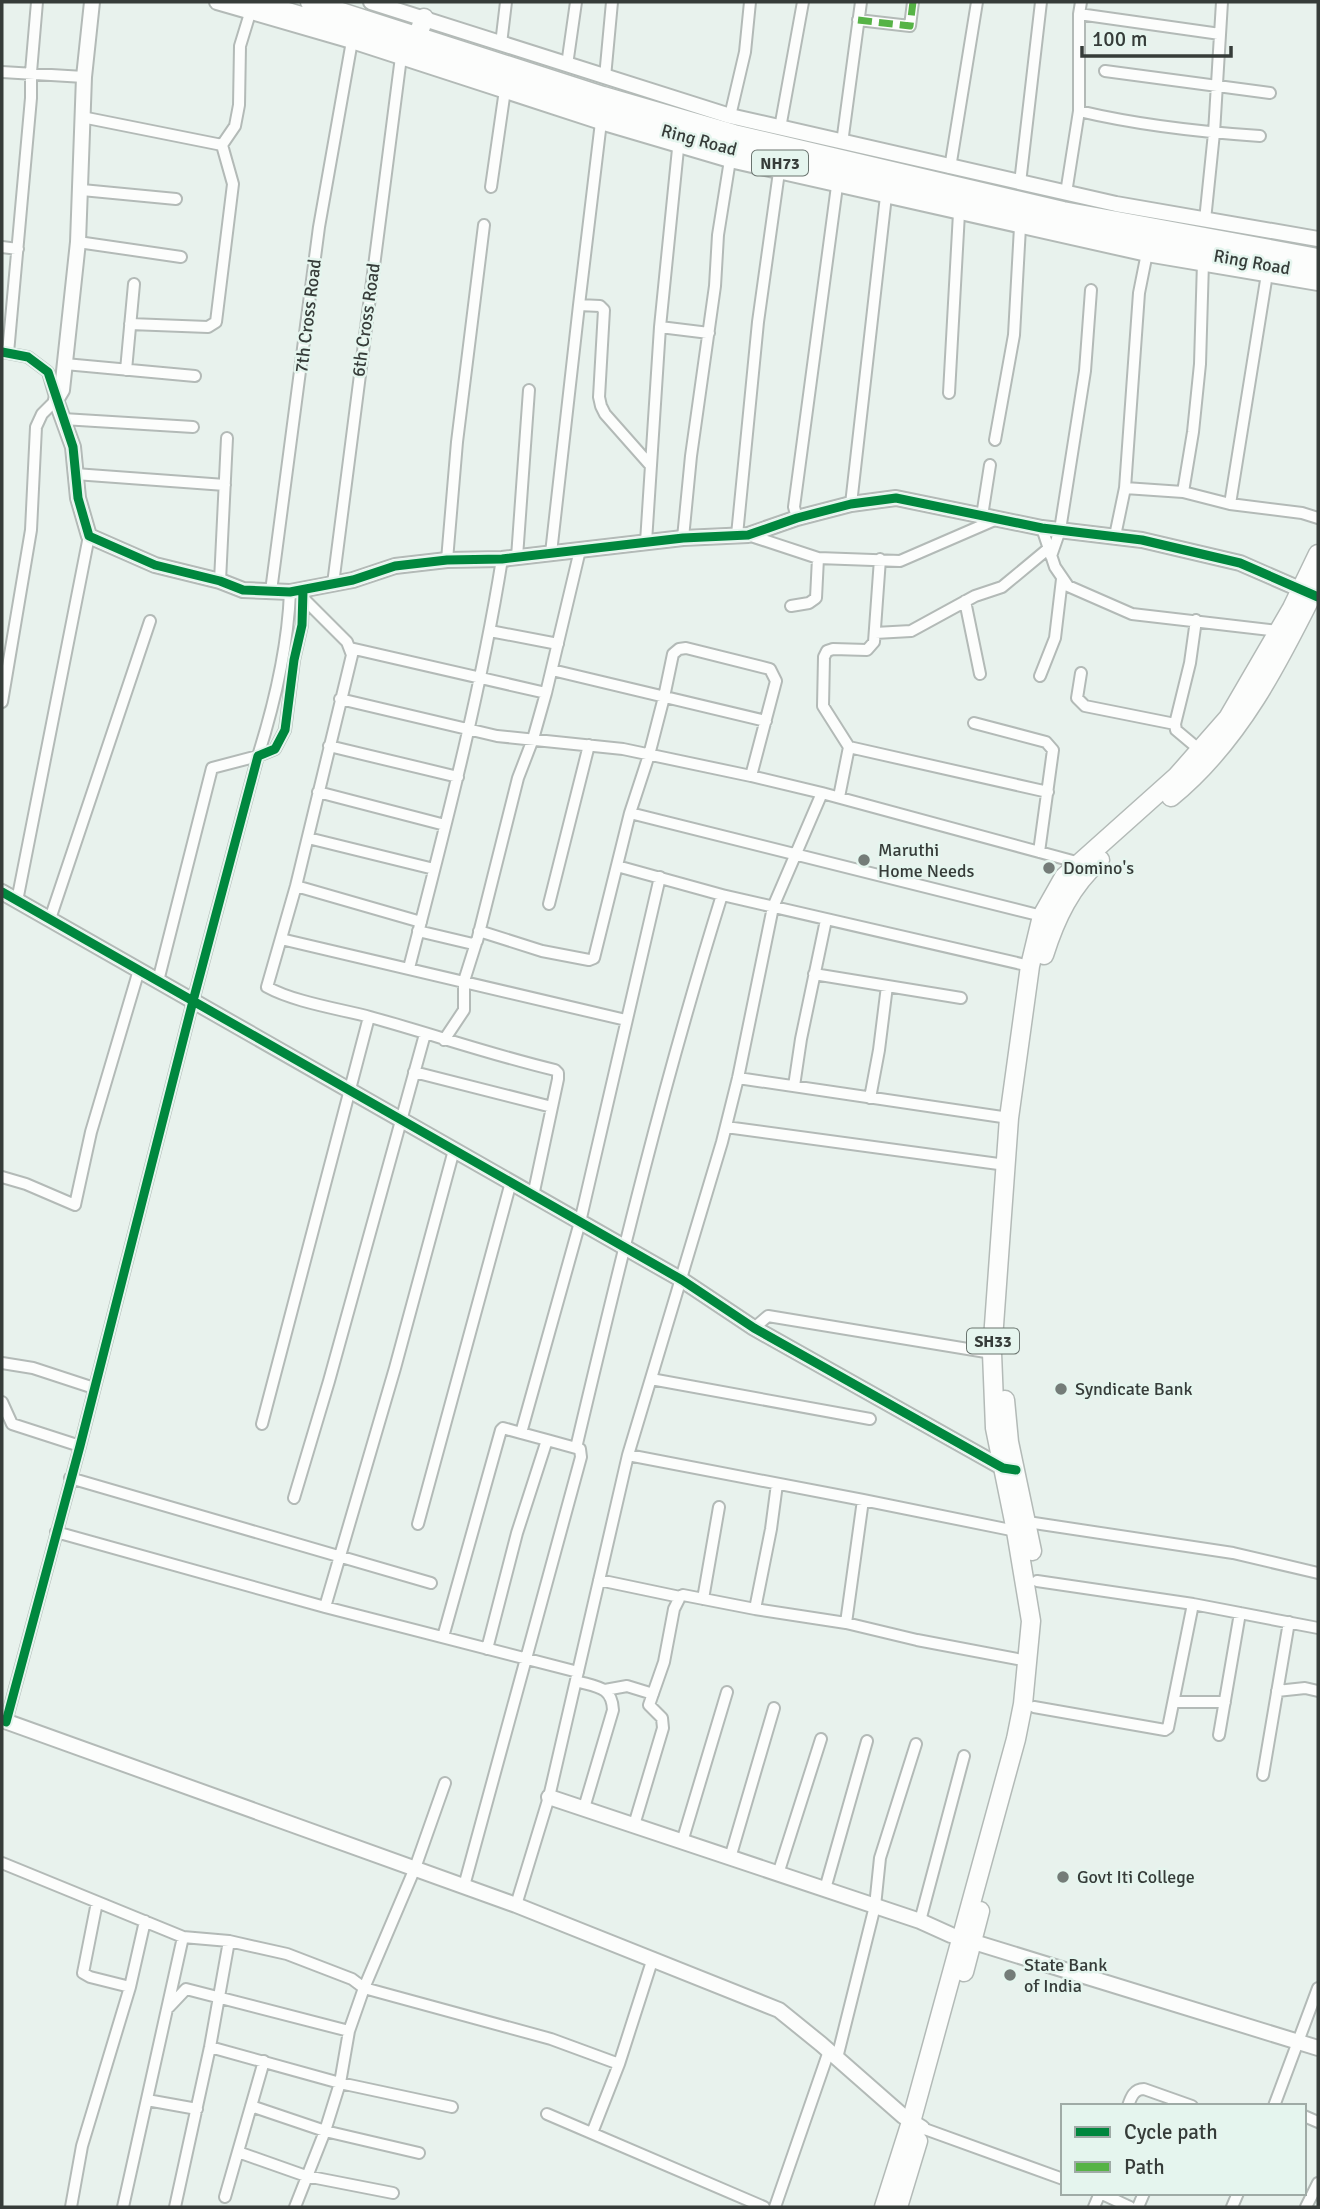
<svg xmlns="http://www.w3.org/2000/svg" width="1320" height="2209" viewBox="0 0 1320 2209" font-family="Signika,sans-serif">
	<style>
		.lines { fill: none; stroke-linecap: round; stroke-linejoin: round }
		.minor-casing { stroke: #b3bab7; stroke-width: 14 }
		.tertiary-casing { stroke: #b3bab7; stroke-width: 18 }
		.primary-casing { stroke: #b3bab7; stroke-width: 21 }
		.trunk-casing { stroke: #b3bab7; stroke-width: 21 }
		.minor { stroke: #fcfdfc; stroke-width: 10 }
		.tertiary { stroke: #fcfdfc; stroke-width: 14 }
		.primary { stroke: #fcfdfc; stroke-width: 18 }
		.trunk { stroke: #fcfdfc; stroke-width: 18 }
		.quiet { stroke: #56b346; stroke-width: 7; stroke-dasharray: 14 7; stroke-linecap: butt }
		.cycleway-casing { stroke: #e5f5ee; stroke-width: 13 }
		.cycleway { stroke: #00873e; stroke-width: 9 }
		.poi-dot { fill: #747c78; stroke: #e5f5ee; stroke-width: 2.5 }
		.labels { text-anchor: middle; stroke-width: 5; stroke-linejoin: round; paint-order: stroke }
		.shield { fill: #e5f5ee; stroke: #6a746f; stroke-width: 2 }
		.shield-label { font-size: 16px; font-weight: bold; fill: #363c39 }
		.street-label { font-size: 18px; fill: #363c39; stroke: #e5f5ee }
		.poi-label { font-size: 18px; fill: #363c39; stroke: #e5f5ee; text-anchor: start }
	</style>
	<rect width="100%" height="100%" fill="#e8f2ed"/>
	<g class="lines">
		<defs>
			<path id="minor" d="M1079,14L1220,34
				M858,20L910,26L913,2
				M501,44L506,2
				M567,65L576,2
				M1105,71L1270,93
				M2,72L84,77
				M605,77L612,2
				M1079,111C1138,125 1199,132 1260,136
				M730,116L745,52L750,2
				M82,117L222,145L235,126L239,105L240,46L251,10
				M601,122L579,305L600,306L604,310L599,397L601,406L605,414L651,466
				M780,128L803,2
				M679,139L660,327L709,333
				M842,143L861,2
				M950,168L977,2
				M1020,183L1041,2
				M491,187L505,90
				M82,190L176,199
				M1066,193L1079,111V14L1081,2
				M1205,220L1214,133L1222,2
				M78,242L181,257
				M2,247L18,249
				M130,324L208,327L216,322L233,184L222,145
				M2,352L28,357L48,372L56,400L42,414L36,427L31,530L2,702
				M8,353L31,98V72L37,2
				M65,364L195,376
				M126,370L134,284
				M949,393L959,213
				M63,419L193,427
				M995,440L1014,335L1020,227
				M75,474L225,485
				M1125,488L1183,492L1230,504L1302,513L1318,518
				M1183,492L1193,432L1200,364L1203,262
				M851,504L886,196
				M1230,504L1267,274
				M982,516L990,465
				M797,518L794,507L837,186
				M1042,528L1055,567L1068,586L1132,614L1278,631
				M737,535L758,322L779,172
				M748,535L818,558L900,561L997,519
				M1115,536L1125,488L1139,293L1148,248
				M683,538L691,456L715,286L718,235L730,160
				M646,542L660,327
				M551,553L579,305
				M1051,556L1060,530L1085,371L1091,290
				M517,557L529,390
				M447,560L457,442L484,225
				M220,581L227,438
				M333,584L401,57
				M271,591L319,227L352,41
				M303,598L347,642L352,655L296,886L267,987C294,1002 340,1009 370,1017C432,1034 492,1055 555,1070L558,1073V1079L533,1196
				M965,601L980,674
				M791,606L809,603L816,598L818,558
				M1196,620L1190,663L1175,724L1176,730L1201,751
				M490,631L558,644
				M875,633L911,631L975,596L1002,587L1049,548
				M350,648L546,693
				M552,670L766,721
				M1081,673L1077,698L1085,706L1175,724
				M1040,676L1055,638L1062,579
				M340,699L497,736L623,749L751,776L822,793L1080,863
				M974,723L1046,742L1053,750L1039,852
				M329,746L458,777
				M849,747L1048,792
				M318,792L445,825
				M839,797L849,747L823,706L824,657L827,651L833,649L867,650L874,642L880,559
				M630,813L1042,916
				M308,838L434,869
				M617,866L722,895L1030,966
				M296,886L421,922
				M17,901L89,536
				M549,904L589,745
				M50,919L150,621
				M418,931L473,944L477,941L518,778L533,739L546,693L580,550
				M479,931L542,951L589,960L594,958L630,813L649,755L664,697L673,654L679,649L686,648L770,669L776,681L751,776
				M281,939L626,1020
				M409,968C444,832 480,697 502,559
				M814,974L961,998
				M158,981L212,768L258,756C274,705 288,645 290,592
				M444,1040L464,1010V981L476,943
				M414,1072L552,1107
				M738,1078L1009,1118
				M794,1086L801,1039L826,920
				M870,1098L879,1050L887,986
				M726,1127L1006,1165
				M2,1177L26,1184L75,1205L91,1132L139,970
				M754,1328L768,1316L992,1353
				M2,1363L33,1368L94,1388
				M651,1379L870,1419
				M2,1402L12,1424L80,1446
				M262,1424L369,1017
				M521,1433L547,1440
				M628,1455L863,1500L1016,1531
				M70,1478L431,1583
				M294,1498L329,1381L425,1034
				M1021,1521L1233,1553L1318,1573
				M418,1524L511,1182
				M56,1532L325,1607L578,1672
				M599,1580L680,1597L683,1595L755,1609L846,1623L917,1640L1028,1661
				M1037,1581L1193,1604L1318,1628
				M703,1599L719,1507
				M325,1607L395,1368L454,1150
				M755,1609L771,1529L777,1484
				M846,1623L863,1500
				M443,1637L501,1430L503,1428L521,1433L580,1222L660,877
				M487,1649L517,1533L547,1440L576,1448C620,1262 665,1077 722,895
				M576,1681C596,1687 612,1686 613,1710L584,1808
				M605,1690L627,1686L653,1694
				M1277,1691L1305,1688L1318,1691
				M1174,1702H1225
				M1034,1707L1165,1730L1168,1728L1193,1604
				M6,1722L80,1446L193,1001L258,756L275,749L285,730L294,660L302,625L303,591
				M1219,1735L1240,1613
				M1263,1775L1289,1622
				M634,1825L663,1728L662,1718L649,1705L664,1662L674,1609L680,1597
				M682,1842L727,1692
				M730,1858L774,1708
				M2,1863L183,1937L229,1941L287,1954L352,1979L364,1988L551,2039L619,2064L592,2133
				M778,1874L821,1739
				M464,1886L581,1457L580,1449L576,1448
				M825,1889L867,1741
				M97,1902L83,1973L90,1977L130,1987
				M516,1905L549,1797L628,1455L722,1142L738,1078L773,907L822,793
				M920,1921L964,1756
				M169,2007L186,1989L349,2031
				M210,2047L340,2083L452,2107
				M837,2058L875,1906L880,1858L916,1744
				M619,2064L653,1958
				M147,2100L197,2109
				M251,2106L325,2131L419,2153
				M1128,2106C1131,2097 1134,2089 1144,2089L1192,2106
				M1274,2106L1318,1988
				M547,2114L764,2207
				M1304,2116L1318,2122
				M922,2128L1063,2179
				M238,2152L306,2176L393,2193
				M1100,2193L1130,2207
				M225,2197L264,2061
				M71,2207L82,2146L130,1987L145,1921
				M123,2207L183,1937
				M175,2207L210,2047L229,1941
				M295,2207L325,2131L340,2083L349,2031L364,1988L415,1868L445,1783
				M775,2207L829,2051
				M1094,2207L1100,2193
				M1138,2207L1144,2193
				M1232,2207L1238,2193
				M1306,2207L1318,2183"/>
			<path id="tertiary" d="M92,2L84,77L78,242L62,390L56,400L73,447L78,498L89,536L155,565L220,581L243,590L290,592L353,580L395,566L447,560L502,559L683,538L748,535L797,518L851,504L896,498L1042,528L1142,540L1240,563L1311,594
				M217,2L352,41L601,122L730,160L1147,254L1318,283
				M371,2L730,116L1116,204L1318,239
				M2,892L682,1280L754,1328L1003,1468L1008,1469
				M2,1720L516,1905L779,2010L821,2044L903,2116L922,2128
				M549,1797L920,1921L951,1935L1318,2048"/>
			<path id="primary" d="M1171,797C1239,742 1280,660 1318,583
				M1044,955C1056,917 1071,886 1100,860
				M1005,1400L1009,1442L1032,1551
				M964,1972L980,1911
				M884,2207L911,2122L1016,1739L1023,1704L1031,1621L1016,1531L995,1428L992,1353L1009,1118L1030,966L1042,916L1064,877L1177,776L1228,718L1292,608L1318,554
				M898,2207L918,2141"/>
			<path id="trunk" d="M254,2L402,46L680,136L780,163L1021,217L1140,242L1318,273
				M310,2L603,96L734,134L1063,211L1318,258
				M418,35L424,18"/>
		</defs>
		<!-- minor casing -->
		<use href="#minor" class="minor-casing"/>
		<!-- tertiary casing -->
		<use href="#tertiary" class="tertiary-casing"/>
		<!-- primary casing -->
		<use href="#primary" class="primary-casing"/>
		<!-- trunk casing -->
		<use href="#trunk" class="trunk-casing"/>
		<!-- minor -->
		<use href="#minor" class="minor"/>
		<!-- tertiary -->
		<use href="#tertiary" class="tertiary"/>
		<!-- primary -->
		<use href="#primary" class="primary"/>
		<!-- trunk -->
		<use href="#trunk" class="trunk"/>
		<!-- quiet -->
		<path class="quiet" d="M858,20L910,26L913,2"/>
		<defs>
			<path id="cycleway" d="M2,352L28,357L48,372L73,447L78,498L89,536L155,565L220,581L243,590L290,592L353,580L395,566L447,560L502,559L683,538L748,535L797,518L851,504L896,498L1042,528L1142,540L1240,563L1318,597
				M2,892L682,1280L754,1328L1003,1468L1016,1470
				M6,1722L80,1446L193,1001L258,756L275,749L285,730L294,660L302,625L303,591"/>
		</defs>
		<!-- cycleway casing -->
		<use href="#cycleway" class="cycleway-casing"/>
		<!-- cycleway -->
		<use href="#cycleway" class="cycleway"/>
	</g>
	<!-- markers -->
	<g class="poi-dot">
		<circle cx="864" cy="860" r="7"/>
		<circle cx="1049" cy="868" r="7"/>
		<circle cx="1061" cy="1389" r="7"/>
		<circle cx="1063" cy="1877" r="7"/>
		<circle cx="1010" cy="1975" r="7"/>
	</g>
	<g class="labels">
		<!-- shield labels -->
		<g class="shield">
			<rect x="752" y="150.5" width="56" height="25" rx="5"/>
			<rect x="967" y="1328.5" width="52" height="25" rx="5"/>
		</g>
		<g class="shield-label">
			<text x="780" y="169">NH73</text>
			<text x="993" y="1347">SH33</text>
		</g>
		<!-- street labels -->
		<g class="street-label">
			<text transform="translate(699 140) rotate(15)" y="6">Ring Road</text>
			<text transform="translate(1252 262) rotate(10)" y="6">Ring Road</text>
			<text transform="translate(308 316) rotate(-83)" y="6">7th Cross Road</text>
			<text transform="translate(366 320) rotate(-82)" y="6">6th Cross Road</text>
		</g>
		<!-- poi labels -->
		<g class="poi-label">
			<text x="878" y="856">Maruthi<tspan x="878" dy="21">Home Needs</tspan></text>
			<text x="1063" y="874">Domino's</text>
			<text x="1075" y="1395">Syndicate Bank</text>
			<text x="1077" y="1883">Govt Iti College</text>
			<text x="1024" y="1971">State Bank<tspan x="1024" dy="21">of India</tspan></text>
		</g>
	</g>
	<!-- border -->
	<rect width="1320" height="2209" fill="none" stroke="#363c39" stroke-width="7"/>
	<!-- legend -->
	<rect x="1061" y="2104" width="245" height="91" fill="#e5f5ee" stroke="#9faba6" stroke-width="2"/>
	<rect x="1075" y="2127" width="35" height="10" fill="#00873e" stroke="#9faba6" stroke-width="2"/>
	<text x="1124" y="2139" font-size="21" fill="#363c39">Cycle path</text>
	<rect x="1075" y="2162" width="35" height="10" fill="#56b346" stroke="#9faba6" stroke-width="2"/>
	<text x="1124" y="2174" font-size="21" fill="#363c39">Path</text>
	<!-- scale -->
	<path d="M1082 46v10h149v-10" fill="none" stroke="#363c39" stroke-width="3.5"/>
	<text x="1092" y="46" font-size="21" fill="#363c39" stroke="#e5f5ee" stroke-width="5" paint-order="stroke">100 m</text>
</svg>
